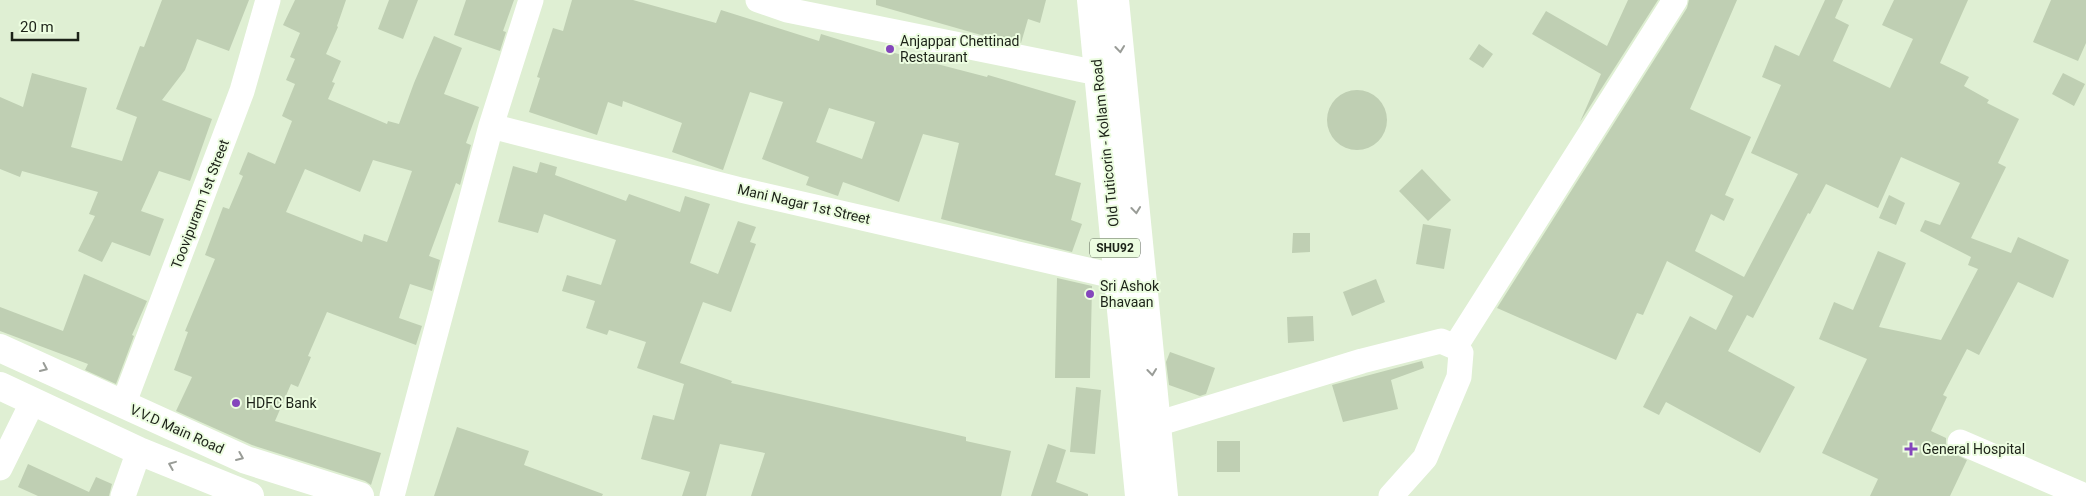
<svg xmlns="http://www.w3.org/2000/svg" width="2086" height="496" viewBox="0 0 2086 496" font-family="Roboto,sans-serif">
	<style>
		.building { fill: #bfcfb3; fill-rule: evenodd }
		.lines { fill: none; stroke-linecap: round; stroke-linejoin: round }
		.street { stroke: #fff; stroke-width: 25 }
		.secondary { stroke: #fff; stroke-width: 28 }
		.primary { stroke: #fff; stroke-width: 28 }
		.oneway { stroke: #999c97 }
		.poi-dot { fill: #8446bc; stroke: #ecfde0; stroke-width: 2 }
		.labels { text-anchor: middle; stroke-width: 4; stroke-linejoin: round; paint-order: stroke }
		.shield { fill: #ecfde0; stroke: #5a6454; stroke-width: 1 }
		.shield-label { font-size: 12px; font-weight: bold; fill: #1c2218 }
		.poi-label { font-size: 14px; fill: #1c2218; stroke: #ecfde0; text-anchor: start }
		.street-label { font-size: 14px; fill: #1c2218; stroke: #ecfde0 }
	</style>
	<rect width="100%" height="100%" fill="#dfefd3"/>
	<!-- building -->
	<path class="building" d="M162,0H249L229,51L197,39L185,70L162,100L212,119L190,181L159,171L141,211L164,219L150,256L112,242L102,262L78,251L95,216L89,214L98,192L22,171L20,177L0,169V97L23,107L32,73L87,88L71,147L122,161L137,117L116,109L140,46L144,47Z
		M295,0H346L337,26L338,27L326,54L341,61L332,82L335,83L328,99L387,124L388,121L399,124L414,83L434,36L462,48L444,94L479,107L466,143L471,145L460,185L456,183L429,256L440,260L432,291L410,284L399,318L422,326L416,345L327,312L308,356L311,357L298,387L291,384L275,421L381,453L371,485L365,481L252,445L176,411L192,377L174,370L188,332L185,331L215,259L205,255L223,207L229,209L243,176L239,174L248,152L275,164L292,121L282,116L295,84L286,80L295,59L290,57L300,33L283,25ZM373,160L412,171L387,242L364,234L362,242L286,212L305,169L360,192Z
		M389,0H418L403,39L378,29Z
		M466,0H514L503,31L506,32L500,51L454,35Z
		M572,0H633L716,23L721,10L819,41L821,34L886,54L887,51L987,77L988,75L1076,101L1055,175L1081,183L1071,220L1082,224L1072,252L941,219L959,143L923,134L899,202L843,182L838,196L806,185L809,177L762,159L783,102L750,92L723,170L672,152L682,123L623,101L622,107L608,102L597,135L529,112L540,78L537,77L553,28L563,31ZM829,108L875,122L862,159L816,142Z
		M876,0H1046L1040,23L1028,19L1021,43L981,35L876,5Z
		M1628,0H1658L1580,122L1601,74L1532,34L1546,11L1607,46Z
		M1689,0H1737L1690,109L1751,137L1725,195L1734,199L1724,221L1711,214L1695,251L1744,277L1798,174L1751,153L1781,85L1762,77L1775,45L1799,56L1825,0H1843L1835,18L1849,25L1833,61L1890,88L1913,39L1882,25L1894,0H1968L1940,63L1969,77L1964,86L1989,100L1987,103L2019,119L1998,163L2006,167L1971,238L2011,253L2018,237L2069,260L2053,298L2018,282L1979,355L1967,349L1943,395L1947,397L1931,431L1946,438V444L1949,451L1967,460L1950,496H1870L1878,479L1822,453L1867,359L1819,339L1834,302L1853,310L1878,251L1906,263L1879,327L1941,340L1978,269L1968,265L1971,257L1920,231L1925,220L1940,225L1960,183L1901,157L1878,208L1826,184L1810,214L1808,213L1753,318L1747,315L1728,351L1795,387L1760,453L1666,402L1659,415L1643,407L1690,316L1716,330L1733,296L1667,261L1643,315L1637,313L1616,360L1497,308L1687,8Z
		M2051,0H2086V43L2078,61L2033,42Z
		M1479,44L1493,54L1483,68L1469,59Z
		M2063,73L2085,84L2074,106L2052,94Z
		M1327 120a30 30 0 1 1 60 0a30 30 0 1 1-60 0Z
		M540,162L557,167L555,175L626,201L629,194L680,212L685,196L710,204L690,263L718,274L738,221L756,227L750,242L756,244L731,312L703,302L680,363L732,381L731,383L966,437V441L1011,451L1001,496H751L765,453L720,444L706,496H682L690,472L641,459L653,415L674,420L684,384L637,368L646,342L609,330L607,335L586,328L595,301L562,291L567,275L601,285L616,240L544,214L538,233L498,222L513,166L537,173Z
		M1422,169L1451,200L1428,221L1399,191Z
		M1889,195L1905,203L1896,225L1879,218Z
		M1423,224L1451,229L1444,269L1416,264Z
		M1293,233H1310V252L1292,253Z
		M84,274L147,301L132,335L134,336L116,384L85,370L88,364L0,331V307L63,331Z
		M1057,278L1092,286L1090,378H1055Z
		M1376,279L1385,302L1352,316L1343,292Z
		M1313,316L1314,341L1288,343L1287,317Z
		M1170,352L1215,368L1206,394L1200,396L1169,385L1166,362Z
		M1422,361L1424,368L1391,380L1398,409L1343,422L1332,385Z
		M1076,387L1101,390L1095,454L1070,452Z
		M457,427L529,451L524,465L603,494L602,496H434Z
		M1217,441H1240V472H1217Z
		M1048,444L1066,450L1056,482L1088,494V496H1031Z
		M28,464L89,492L96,477L112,484L109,496H38L18,487Z"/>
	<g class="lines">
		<!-- street -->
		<path class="street" d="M758,0L787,10L1098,73
			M491,126L741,190L1118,277
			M1455,347L1675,0
			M123,405L242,91L268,0
			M1137,430L1362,361L1441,341L1455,347L1461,353L1459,377L1425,458L1391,496
			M1960,442L2085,496
			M0,468L33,401
			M123,496L139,451
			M392,496L491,126L531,0"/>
		<!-- secondary -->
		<path class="secondary" d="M0,348L246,460L360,496
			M0,386L139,451L250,496"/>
		<!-- primary -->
		<path class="primary" d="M1091,0L1139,496
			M1115,0L1164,496"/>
	</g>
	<!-- one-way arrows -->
	<defs><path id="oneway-chevron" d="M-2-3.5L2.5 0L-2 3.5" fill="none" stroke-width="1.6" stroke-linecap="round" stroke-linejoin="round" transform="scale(1.25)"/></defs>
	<g class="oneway">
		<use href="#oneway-chevron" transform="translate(1120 49) rotate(84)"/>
		<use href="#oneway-chevron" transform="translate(1136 210) rotate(84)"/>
		<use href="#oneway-chevron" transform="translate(44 368) rotate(25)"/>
		<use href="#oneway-chevron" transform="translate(1152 372) rotate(84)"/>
		<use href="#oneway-chevron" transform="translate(240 457) rotate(23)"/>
		<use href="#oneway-chevron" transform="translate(172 465) rotate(-158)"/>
	</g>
	<!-- markers -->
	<g class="poi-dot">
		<circle cx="890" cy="49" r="5"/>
		<circle cx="1090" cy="294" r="5"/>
		<circle cx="236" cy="403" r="5"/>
		<path d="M1908.5 441.5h5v5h5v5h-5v5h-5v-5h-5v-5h5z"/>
	</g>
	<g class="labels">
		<!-- shield labels -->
		<rect class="shield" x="1090" y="238.5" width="50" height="19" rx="4"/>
		<g class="shield-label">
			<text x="1115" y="252">SHU92</text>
		</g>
		<!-- poi labels -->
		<g class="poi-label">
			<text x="900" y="46">Anjappar Chettinad<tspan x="900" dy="16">Restaurant</tspan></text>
			<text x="1100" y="291">Sri Ashok<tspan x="1100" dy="16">Bhavaan</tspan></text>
			<text x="246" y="408">HDFC Bank</text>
			<text x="1922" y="454">General Hospital</text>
		</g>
		<!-- street labels -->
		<g class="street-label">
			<text transform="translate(1105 143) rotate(-96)" y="5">Old Tuticorin - Kollam Road</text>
			<text transform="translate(200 204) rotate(-69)" y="5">Toovipuram 1st Street</text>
			<text transform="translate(804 204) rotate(13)" y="5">Mani Nagar 1st Street</text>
			<text transform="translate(177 429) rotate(24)" y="5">V.V.D Main Road</text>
		</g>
	</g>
	<!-- scale -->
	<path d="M12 32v8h66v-8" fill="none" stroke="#1c2218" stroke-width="2.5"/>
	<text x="20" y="32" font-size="15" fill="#1c2218" stroke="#ecfde0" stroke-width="4" paint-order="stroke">20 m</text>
</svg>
